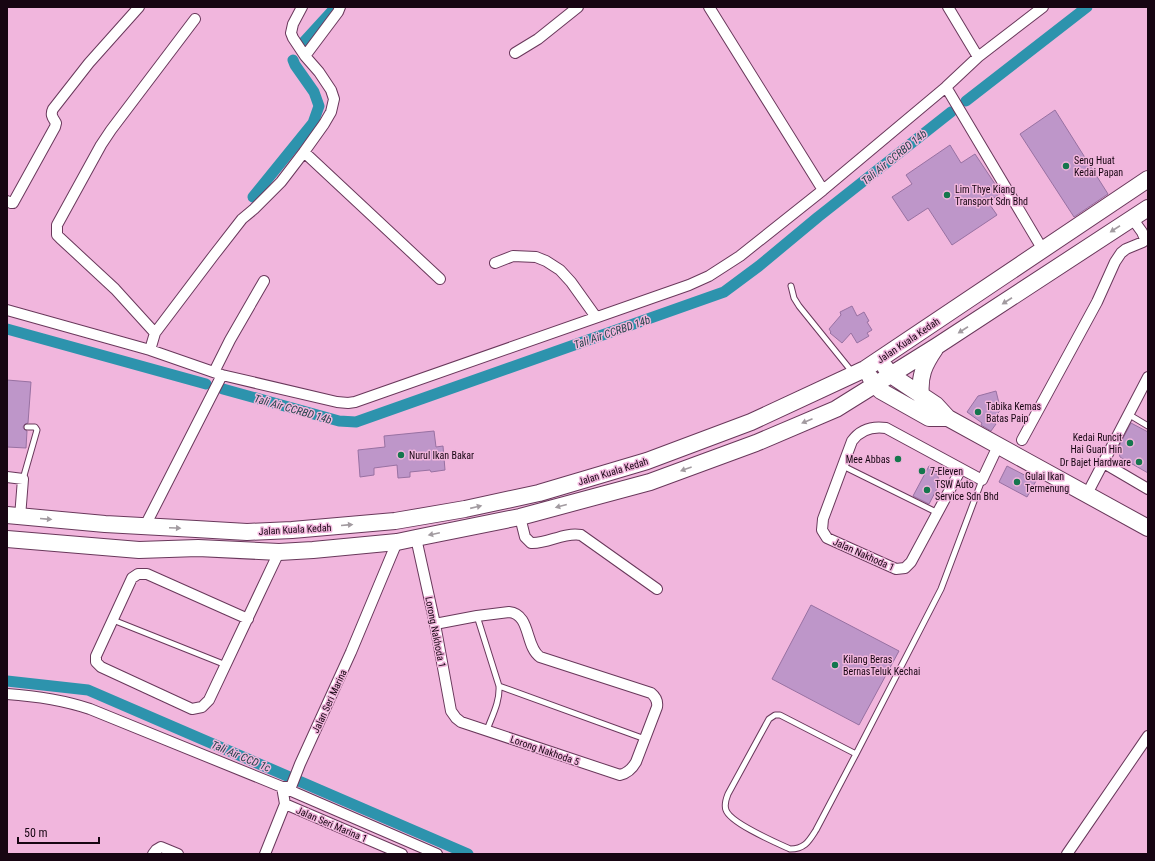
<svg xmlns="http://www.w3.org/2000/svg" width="1155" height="861" viewBox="0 0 1155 861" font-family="'Roboto Condensed',sans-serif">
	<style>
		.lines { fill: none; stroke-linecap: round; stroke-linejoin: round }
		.canal { stroke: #2d93ad; stroke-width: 11 }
		.building { fill: #be96c9; stroke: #9871a2 }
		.lane-casing { stroke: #69385b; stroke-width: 7 }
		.street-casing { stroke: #69385b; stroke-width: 12 }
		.primary-casing { stroke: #69385b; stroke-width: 18 }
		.lane { stroke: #fff; stroke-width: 5 }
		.street { stroke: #fff; stroke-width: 10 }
		.primary { stroke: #fff; stroke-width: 16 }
		.oneway { fill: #a29ba0 }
		.poi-dot { fill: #15764d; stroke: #f1b6dd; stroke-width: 1.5 }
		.labels { text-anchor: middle; stroke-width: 3; stroke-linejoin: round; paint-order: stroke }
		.poi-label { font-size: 10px; fill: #170512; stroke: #f1b6dd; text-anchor: start }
		.street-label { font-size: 10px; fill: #170512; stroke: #f1b6dd }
		.water-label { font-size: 11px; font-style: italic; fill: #28464f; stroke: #f1b6dd }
	</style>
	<rect width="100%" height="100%" fill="#f1b6dd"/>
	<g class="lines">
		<!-- canal -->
		<path class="canal" d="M302,44L334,9L333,7
			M966,101L1087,7
			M253,197L313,123L319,106L314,92L295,65L293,60
			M7,329L206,384
			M223,389L339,421L356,422L724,292L759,266L818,217L951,112
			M7,681L88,690L468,854"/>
	</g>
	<!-- building -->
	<path class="building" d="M1055,110L1108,194L1074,217L1020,134Z
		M950,145L961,163L975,154L1001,193L988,202L997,215L952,245L928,208L908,221L892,197L912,184L906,175Z
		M852,306L857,316L864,312L869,321L867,322L872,330L867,333L869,336L857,343L851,333L842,343L830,333L831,332L829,329L841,315L840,312Z
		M7,380L31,382L28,423L25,424L23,427L24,429L27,431L26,448L7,447Z
		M996,391L999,403L1003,406L992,422L996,424L991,431L981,425L982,423L967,412L978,396Z
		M1131,423L1148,432V473L1120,457L1118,448Z
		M434,431L436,447L443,446L445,470L431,472L430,470L410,472V477L398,478L397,465L374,468V475L360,477L358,450L385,447L384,436Z
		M929,466L935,468L940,483L929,504L913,496Z
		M1007,466L1036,481L1027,497L999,482Z
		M811,605L899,651L859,725L772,679Z"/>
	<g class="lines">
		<defs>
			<path id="lane" d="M791,286L794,298L799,306L853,373
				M1128,414L1148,426
				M843,466L938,513
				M23,479L37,430L35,427H27
				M477,616L499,686C500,702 492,716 487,730
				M113,620L226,665
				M499,686L645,739
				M856,754L780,715H775L769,719L728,794C726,799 724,805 726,810C730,823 777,843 790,849C805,849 809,841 816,830L856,754L941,589L982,480"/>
			<path id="street" d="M302,7L293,24L291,33L293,38L305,56
				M709,7L823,190
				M948,7L978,57
				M515,53L538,39L578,7
				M946,87L1043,250
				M304,152L440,279
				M7,201L11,203H13L55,127L56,123C53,118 50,115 53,109L89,63L139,7
				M495,263L513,256L536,257L546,261L560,270L571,282L596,317
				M7,310L150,350L222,375L337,402L348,403L355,402L689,285L709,276L740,256L823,190L946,87L978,57L1043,7
				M155,333L115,289L60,238L57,235V225L101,145L111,130L195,19
				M150,350L155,333L214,255L242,219L254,209L281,182L304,152L324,124L331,112L334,99L331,90L319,72L305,56L338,12L340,7
				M214,372L230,340L264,281
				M1022,440L1097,302L1115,262L1121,253L1126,249L1143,242L1145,239L1142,232L1132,218
				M1102,462L1148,489
				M961,469L911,562L905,568L896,569L827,538L822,530L823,519L852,441C860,430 872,426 886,428L982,480L998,446
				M7,477L23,479L20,517
				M1087,494L1148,377
				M520,517L525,537L531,543C548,544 563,532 581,535L657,589
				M145,526L222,375
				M416,538L435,624L451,711L456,718L461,722L620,775C628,773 632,769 636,762L657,707C658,701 656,697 651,693L540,657C525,647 531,614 509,612L477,616L435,624
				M248,619L147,574H138L132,578L96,656V662L101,667L192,709L202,707L209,700L279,552
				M7,694C36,696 63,700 90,709L282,787L437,854
				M285,804L402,854
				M153,854L156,850L161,847L178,854
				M265,854L285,804L282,787H291L300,764L351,652L397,542
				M1067,854L1148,736"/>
			<path id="primary" d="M885,367L891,375L936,405L948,418L1148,528
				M870,377L875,385L881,391L929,418H948
				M921,396C919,376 924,365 935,349
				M7,515L105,524L196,529L247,532L292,530L395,521L465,509L539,493L647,461L751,422L865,369L1148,179
				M7,539L139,550L198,548L279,552L313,550L397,542L416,538L520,517L650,482L756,443L836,409L937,346L1148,208"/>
		</defs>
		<!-- lane casing -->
		<use href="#lane" class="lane-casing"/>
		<!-- street casing -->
		<use href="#street" class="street-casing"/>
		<!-- primary casing -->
		<use href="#primary" class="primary-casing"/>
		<!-- lane -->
		<use href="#lane" class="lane"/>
		<!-- street -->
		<use href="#street" class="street"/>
		<!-- primary -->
		<use href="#primary" class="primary"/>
	</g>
	<!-- one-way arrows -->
	<defs><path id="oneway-solid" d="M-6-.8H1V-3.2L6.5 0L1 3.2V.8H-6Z"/></defs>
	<g class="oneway">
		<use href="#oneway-solid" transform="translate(1115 229) rotate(147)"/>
		<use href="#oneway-solid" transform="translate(1007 301) rotate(147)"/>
		<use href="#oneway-solid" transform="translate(963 330) rotate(147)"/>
		<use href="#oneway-solid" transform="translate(807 421) rotate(157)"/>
		<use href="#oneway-solid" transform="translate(686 469) rotate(160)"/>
		<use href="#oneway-solid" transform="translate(561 506) rotate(165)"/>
		<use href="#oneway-solid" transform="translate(476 507) rotate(-13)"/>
		<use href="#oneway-solid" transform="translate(46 519) rotate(5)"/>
		<use href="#oneway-solid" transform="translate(347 525) rotate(-5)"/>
		<use href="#oneway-solid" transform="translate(175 528) rotate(3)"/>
		<use href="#oneway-solid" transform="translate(434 534) rotate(168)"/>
	</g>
	<!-- markers -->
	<g class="poi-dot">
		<circle cx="1066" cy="166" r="4"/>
		<circle cx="947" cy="195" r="4"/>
		<circle cx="978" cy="412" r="4"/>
		<circle cx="1130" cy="443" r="4"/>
		<circle cx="401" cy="455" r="4"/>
		<circle cx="898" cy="459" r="4"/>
		<circle cx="1139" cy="462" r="4"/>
		<circle cx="922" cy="471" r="4"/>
		<circle cx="1017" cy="482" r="4"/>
		<circle cx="927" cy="490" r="4"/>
		<circle cx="835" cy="665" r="4"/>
	</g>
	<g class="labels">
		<!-- poi labels -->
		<g class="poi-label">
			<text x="1074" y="164">Seng Huat<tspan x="1074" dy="12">Kedai Papan</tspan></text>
			<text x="955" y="193">Lim Thye Kiang<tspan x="955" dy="12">Transport Sdn Bhd</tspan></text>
			<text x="986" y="410">Tabika Kemas<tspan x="986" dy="12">Batas Paip</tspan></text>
			<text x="1122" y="441" text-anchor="end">Kedai Runcit<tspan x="1122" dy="12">Hai Guan Hin</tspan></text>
			<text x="409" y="459">Nurul Ikan Bakar</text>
			<text x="890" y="463" text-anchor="end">Mee Abbas</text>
			<text x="1131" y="466" text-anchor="end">Dr Bajet Hardware</text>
			<text x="930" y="475">7-Eleven</text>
			<text x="1025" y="480">Gulai Ikan<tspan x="1025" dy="12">Termenung</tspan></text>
			<text x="935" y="488">TSW Auto<tspan x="935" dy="12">Service Sdn Bhd</tspan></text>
			<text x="843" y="663">Kilang Beras<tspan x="843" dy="12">BernasTeluk Kechai</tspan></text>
		</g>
		<!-- street labels -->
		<g class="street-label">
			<text transform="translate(908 340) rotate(-34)" y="4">Jalan Kuala Kedah</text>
			<text transform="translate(613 471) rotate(-17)" y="4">Jalan Kuala Kedah</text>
			<text transform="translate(295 529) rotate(-3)" y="4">Jalan Kuala Kedah</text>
			<text transform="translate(864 554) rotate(24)" y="4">Jalan Nakhoda 1</text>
			<text transform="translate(436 632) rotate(79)" y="4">Lorong Nakhoda 1</text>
			<text transform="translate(329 701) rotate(-65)" y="4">Jalan Seri Marina</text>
			<text transform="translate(545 750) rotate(19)" y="4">Lorong Nakhoda 5</text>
			<text transform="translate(332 824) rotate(23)" y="4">Jalan Seri Marina 1</text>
		</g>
		<!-- water labels -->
		<g class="water-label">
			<text transform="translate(894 157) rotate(-39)" y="4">Tali Air CCRBD 14b</text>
			<text transform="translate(612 332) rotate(-19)" y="4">Tali Air CCRBD 14b</text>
			<text transform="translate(293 409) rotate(16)" y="4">Tali Air CCRBD 14b</text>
			<text transform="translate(241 756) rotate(23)" y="4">Tali Air CCD 1c</text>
		</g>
	</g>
	<!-- border -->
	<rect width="1155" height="861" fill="none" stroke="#170512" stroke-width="16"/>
	<!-- scale -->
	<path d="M18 837v6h81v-6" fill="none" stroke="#170512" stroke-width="2"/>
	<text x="24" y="837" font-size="12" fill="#170512" stroke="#f1b6dd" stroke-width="3" paint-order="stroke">50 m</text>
</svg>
